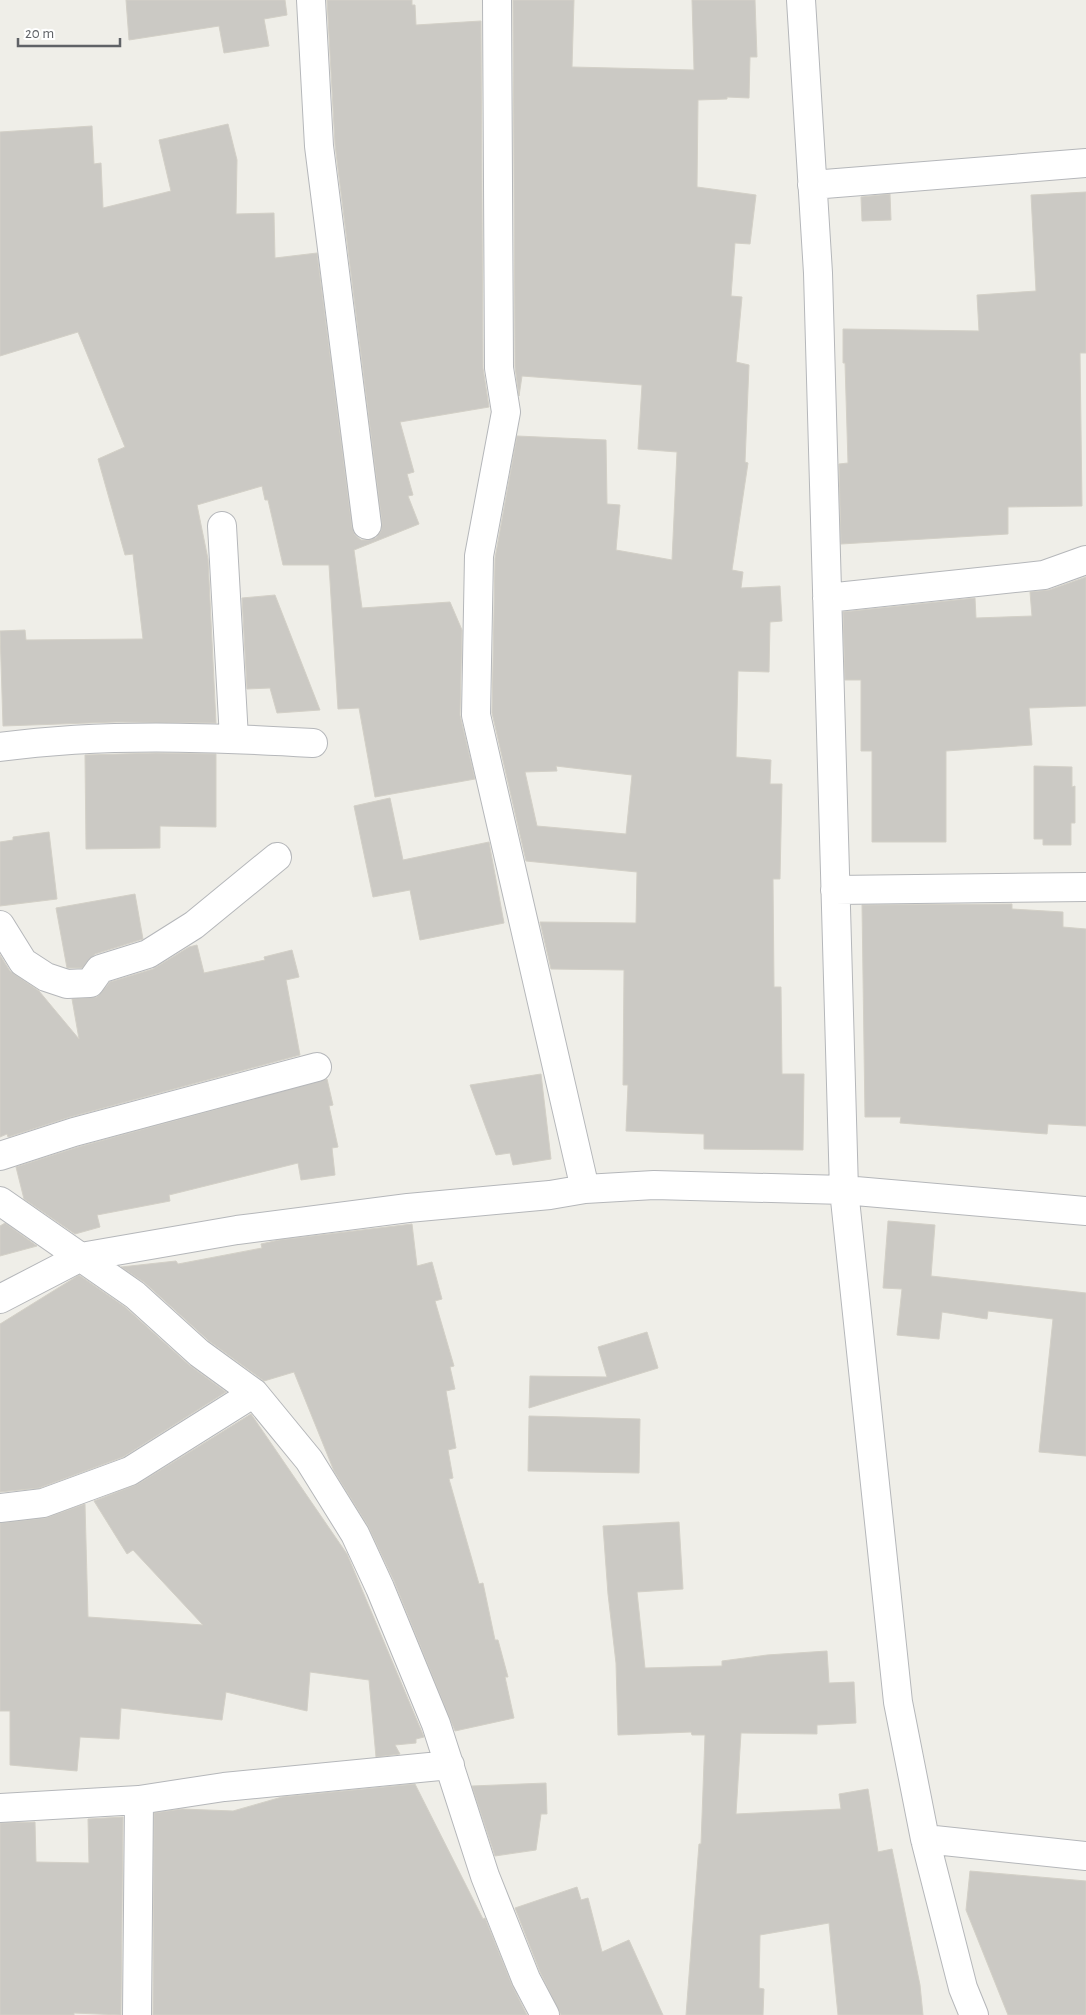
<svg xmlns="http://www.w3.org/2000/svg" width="1086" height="2015" viewBox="0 0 1086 2015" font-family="'Alegreya Sans',sans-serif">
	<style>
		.building { fill: #cbc9c4; stroke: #d3d0c7; fill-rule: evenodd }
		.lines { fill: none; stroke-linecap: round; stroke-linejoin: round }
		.street-casing { stroke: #b5b7ba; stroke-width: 30 }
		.street { stroke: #fff; stroke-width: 28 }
	</style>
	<rect width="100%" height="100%" fill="#efeee8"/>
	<!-- building -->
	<path class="building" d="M126,0H285L287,15L264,19L269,46L224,53L219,26L129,40Z
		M327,0H412V5H415L416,25L481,21L483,368L489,407L400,422L414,472L407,474L413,495L408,496L419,524L354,550L362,608L450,602L462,630L460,715L475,779L375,797L359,708L338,709L329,565H283L268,500H265L262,486L197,505L208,559L216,723L117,722L3,726L0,631L25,630L26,640L143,639L133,554L125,555L98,459L125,447L78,332L0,356V132L92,126L94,164L101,163L103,208L171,191L159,140L228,124L237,160L236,214L274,213L275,258L317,253L352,527L355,535L361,540H368L376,538L381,531L382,523L335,145Z
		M513,0H574L572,67L694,70L692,0H755L757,57H750L749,98L727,97V99L698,100L697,187L756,195L750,244L735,243L731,296L742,297L736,362L749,365L745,462L748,463L732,570L743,572L741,588L780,586L782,621L770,622L769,672L738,671L736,757L771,760L770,784H782L780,879H773L774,987H781L782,1074H804L803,1150L704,1149V1134L626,1131L628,1085H623L624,970L551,969L540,922L636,923L637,872L526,861L492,713L495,558L517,436L606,440L607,504L620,505L616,550L672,560L677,452L638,449L642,385L522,376L519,396L515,367ZM556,766L632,775L626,834L537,826L525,772L557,771Z
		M1086,192V353H1080L1082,506L1008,507V534L841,544L839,464L848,463L845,363H843V329L979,331L977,295L1036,291L1031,195Z
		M890,194L891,220L862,221L861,197Z
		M1086,577V706L1029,708L1032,745L946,751V842H872V751H861V680H845L843,612L975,598L976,618L1032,616L1030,592L1049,590Z
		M275,595L320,710L277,713L270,688L247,689L242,598Z
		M156,753L216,754V827L160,826V848L86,849L85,755Z
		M1034,766L1072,767V787L1075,786V823H1071V845H1043V839H1034Z
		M390,798L403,860L489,842L504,923L420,940L410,890L373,897L354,806Z
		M49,832L57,899L0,906V842L13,840V837Z
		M135,894L143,939L95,954L82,968H67L56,908Z
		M1012,904V909L1063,912V927L1086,929V1126L1048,1124L1047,1134L900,1123L901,1117H865L862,905Z
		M197,945L204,973L265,960L264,957L292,950L299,977L286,980L300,1055L70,1117L8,1137L7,1134L0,1137V955L10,971L39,991L79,1039L72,999L97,997L110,982L153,969L189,947Z
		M541,1074L551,1159L513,1165L510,1153L496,1155L470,1085Z
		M327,1079L333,1105L329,1106L338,1147L332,1148L335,1175L301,1180L298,1163L169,1195L170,1201L97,1215L100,1227L75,1234L24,1199L16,1167L78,1147Z
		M888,1221L935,1225L931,1276L1086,1293V1456L1039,1452L1053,1319L988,1311L987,1319L942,1312L939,1339L897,1335L902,1289L883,1288Z
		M5,1223L37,1246L0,1256V1226Z
		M412,1224L417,1266L432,1262L442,1299L435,1301L454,1366L450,1367L455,1389L446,1391L456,1448L448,1450L453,1478L449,1479L479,1584L483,1583L495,1640H498L508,1677H505L514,1718L455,1731L394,1581L368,1526L334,1471L294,1372L264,1381L209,1341L145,1283L121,1267L176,1261L178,1264L262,1248L261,1244L279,1240Z
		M79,1275L125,1307L189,1365L226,1392L123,1457L39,1488L0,1492V1324Z
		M647,1332L658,1368L529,1408L530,1376L607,1377L598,1347Z
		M251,1414L347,1554L424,1737L416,1739V1743L395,1745L400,1754L376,1757L369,1680L310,1672L307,1711L226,1692L222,1720L121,1708L119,1739L80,1737L77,1771L10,1765V1711H0V1523L45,1518L85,1504L88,1617L203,1625L133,1550L127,1554L94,1501L138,1484Z
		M529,1416L640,1419L639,1473L528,1471Z
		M679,1522L683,1589L637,1592L645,1668L722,1666V1661L767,1655L827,1651L829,1683L854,1682L856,1723L817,1725V1734L741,1733L736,1814L841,1809L839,1794L868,1789L878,1852L892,1849L920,1985L923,2015H838L829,1923L760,1935L759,1988L764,1989L763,2015H686L699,1844H701L705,1735H692L691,1732L618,1735L616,1663L608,1594L603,1526Z
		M546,1783L547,1814H541L536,1850L495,1856L472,1786Z
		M415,1784L483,1919L485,1918L512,1985L527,2015H153L154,1813L182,1809L233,1811L282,1797Z
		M123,1817L121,2015L74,2013V2015H0V1823L35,1822L36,1862L89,1863L88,1819Z
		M970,1871L1086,1881V2015H1008L966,1910Z
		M577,1887L581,1900L588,1898L602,1952L629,1940L663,2015H561L540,1972L515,1908Z"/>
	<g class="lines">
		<defs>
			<path id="street" d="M311,0L319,146L367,525
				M497,0L499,368L506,412L479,556L476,715L585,1189
				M801,0L818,273L844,1190L898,1702L925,1839L963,1988L974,2015
				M812,185L1086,163
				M222,526L234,738
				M827,598L1044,575L1086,560
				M0,747C103,733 209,737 313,743
				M835,890L1086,887
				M0,925L23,962L46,977L67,984L90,983L100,969L148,954L194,925L277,857
				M0,1156L74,1132L317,1067
				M0,1201L135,1295L199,1353L254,1393L309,1460L355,1534L380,1588L436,1724L485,1876L526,1979L545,2015
				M0,1299L81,1257L237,1230L408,1208L550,1195L585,1189L654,1185L844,1190L1086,1211
				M0,1508L43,1503L130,1471L254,1393
				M0,1808L139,1800L224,1787L450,1765
				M925,1839L1086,1856
				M137,2015L139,1800"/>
		</defs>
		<!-- street casing -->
		<use href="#street" class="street-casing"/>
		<!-- street -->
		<use href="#street" class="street"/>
	</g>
	<!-- scale -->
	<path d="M18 38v8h102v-8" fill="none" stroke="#5f6266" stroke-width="2.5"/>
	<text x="25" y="38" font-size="15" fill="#5f6266" stroke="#ffffff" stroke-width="4" paint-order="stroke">20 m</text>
</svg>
